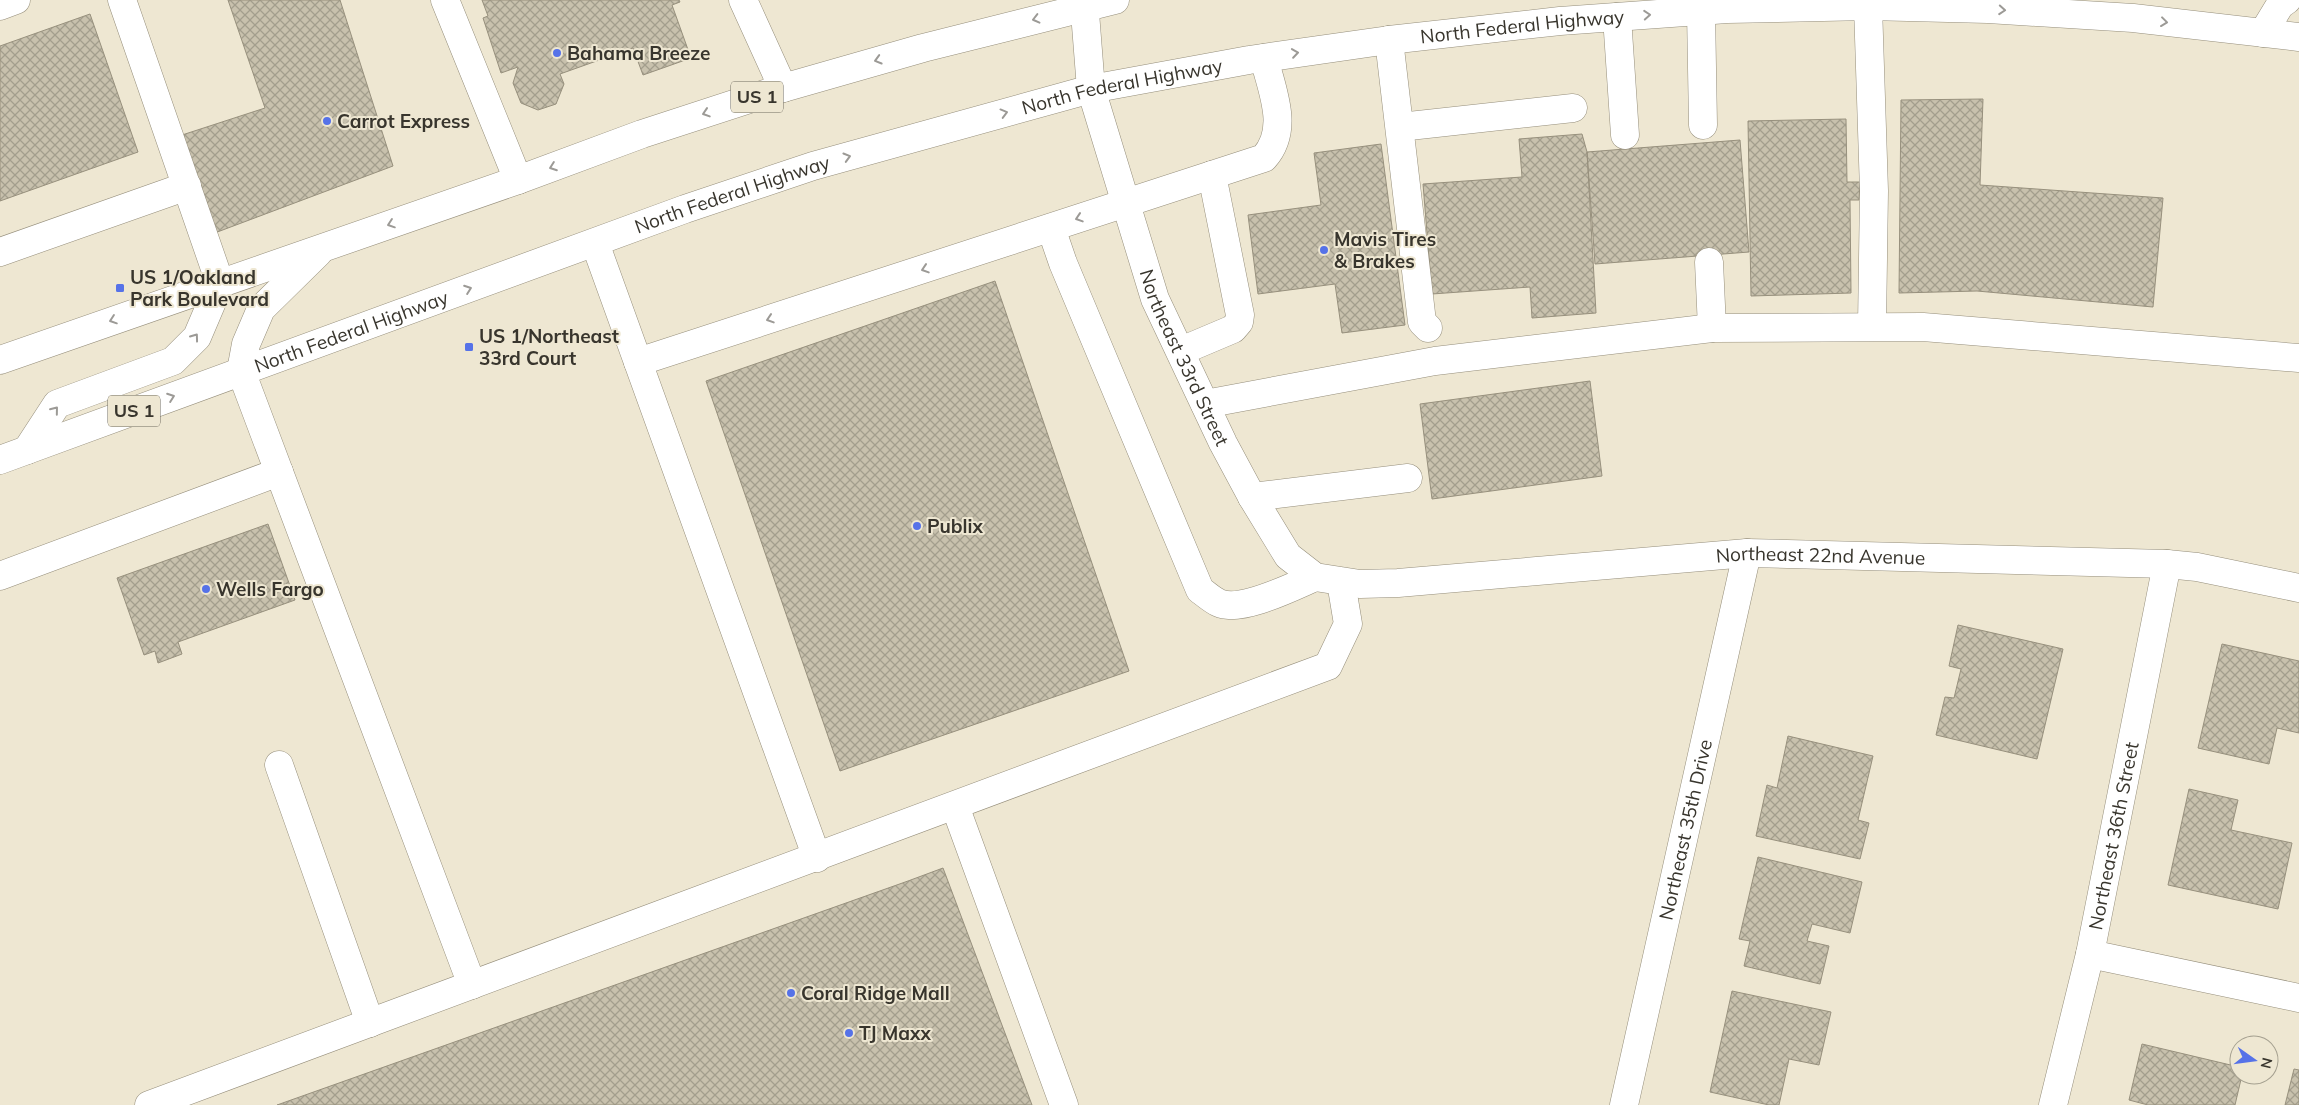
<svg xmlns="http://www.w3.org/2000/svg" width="2299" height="1105" viewBox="0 0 2299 1105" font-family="Mulish,sans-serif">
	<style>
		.building { fill: url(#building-cross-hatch); stroke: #97907d }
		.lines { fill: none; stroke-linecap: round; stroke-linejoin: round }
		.minor-casing { stroke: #958e7b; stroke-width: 29 }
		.major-casing { stroke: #958e7b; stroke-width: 29 }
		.minor { stroke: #fff; stroke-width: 28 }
		.major { stroke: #fff; stroke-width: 28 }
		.oneway { stroke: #9c9a96 }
		.poi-dot { fill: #5672e8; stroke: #eee7d2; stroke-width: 2 }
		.labels { text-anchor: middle; stroke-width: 4; stroke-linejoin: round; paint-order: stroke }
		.shield { fill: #eee7d2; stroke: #6f6a5e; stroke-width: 1 }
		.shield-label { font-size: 18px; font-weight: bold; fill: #38352d }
		.street-label { font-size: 19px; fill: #38352d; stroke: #eee7d2 }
		.poi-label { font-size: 19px; font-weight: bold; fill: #38352d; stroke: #eee7d2; text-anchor: start }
	</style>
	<defs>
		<pattern id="building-cross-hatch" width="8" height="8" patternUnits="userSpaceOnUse" patternTransform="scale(1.25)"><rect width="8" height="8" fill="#c8c1ad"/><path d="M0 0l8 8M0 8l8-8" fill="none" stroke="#a39e8d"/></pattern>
	</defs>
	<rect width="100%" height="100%" fill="#eee7d2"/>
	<!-- building -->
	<path class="building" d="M228,0H340L393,166L212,234L179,136L265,108Z
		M482,0H679L680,2L672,5L691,58L643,75L633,48L560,74L564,84L556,104L538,110L521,103L513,83L518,67L501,73L483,18L488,16Z
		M90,14L138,152L0,201V46Z
		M1983,99L1980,185L2163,198L2153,307L1977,291L1899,293L1901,100Z
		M1846,119L1847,182H1860L1859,200H1850L1851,293L1751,296L1748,121Z
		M1582,134L1587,152L1596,313L1532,318L1530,287L1432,294L1423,184L1522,177L1519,139Z
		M1740,140L1749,252L1595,264L1587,152Z
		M1381,144L1405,325L1342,333L1335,284L1258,294L1248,215L1321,205L1314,153Z
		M995,281L1129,671L840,771L706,381Z
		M1590,381L1602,476L1432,499L1420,404Z
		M268,524L295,600L178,642L182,654L158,663L155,651L144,655L117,578Z
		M1958,625L2063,649L2037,759L1936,735L1945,697L1954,698L1961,669L1949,666Z
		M2222,644L2299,661V733L2277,728L2269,764L2198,748Z
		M1788,736L1873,756L1858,820L1869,823L1860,859L1756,836L1767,785L1777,788Z
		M2189,789L2238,800L2231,830L2292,843L2278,909L2168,885Z
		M1758,857L1862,882L1850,933L1812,924L1807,941L1829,946L1820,984L1744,966L1750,941L1739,939Z
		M943,868L1032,1105H277L908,881Z
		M1732,991L1831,1012L1819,1065L1789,1059L1779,1105H1769L1710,1092Z
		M2142,1044L2239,1067V1075H2242L2235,1105H2148L2129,1100Z
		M2294,1069L2299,1070V1105H2285Z"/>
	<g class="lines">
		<defs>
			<g id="minor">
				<path d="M122,0L220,283"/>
				<path d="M445,0L518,180"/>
				<path d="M743,0L783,88"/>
				<path id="s1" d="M1084,0L1091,89L1155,299L1223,443L1252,497L1288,556L1315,577L1360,584L1398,583L1747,553L2167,564L2197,567L2299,588"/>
				<path d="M0,6L16,0"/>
				<path d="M1868,6L1874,191L1872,326"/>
				<path d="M1701,11L1703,125"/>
				<path d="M1617,17L1625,135"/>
				<path d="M1389,40L1422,322L1428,328"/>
				<path d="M1400,127L1573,108"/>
				<path d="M1051,228L1063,263L1200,590C1206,594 1212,600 1219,603C1241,613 1294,586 1315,577"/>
				<path d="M595,243L817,858"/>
				<path d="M0,252L187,186"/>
				<path d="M1709,262L1712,328"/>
				<path d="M1181,351L1233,329L1239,322L1240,315L1212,175"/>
				<path d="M638,362L1264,158C1290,129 1272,91 1264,58"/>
				<path d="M241,371L472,985"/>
				<path d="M1205,404L1435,361L1712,328L1923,327L2299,358"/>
				<path d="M1252,497L1408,478"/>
				<path d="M0,576L279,472"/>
				<path d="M279,765L370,1023"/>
				<path d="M955,806L1064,1105"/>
				<path d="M2090,954L2299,998"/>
				<path d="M149,1105L1328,666L1348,624L1341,582"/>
				<path id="s2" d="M1624,1105L1747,553"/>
				<path id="s3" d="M2053,1105L2090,954L2167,564"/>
			</g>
			<g id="major">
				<path d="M2263,33L2280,5L2287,0"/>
				<path d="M0,360L518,180L642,134L783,88L923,48L1115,0"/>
				<path d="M241,371L246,344L261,309L318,253"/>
				<path d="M27,450L57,404L173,361L197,337L220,283"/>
				<path id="s4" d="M0,460L685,209L813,166L1091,89L1249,60L1389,40L1560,21L1727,9L1868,6L1988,9L2133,18L2299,37"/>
			</g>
		</defs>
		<!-- minor casing -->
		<use href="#minor" class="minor-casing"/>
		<!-- major casing -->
		<use href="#major" class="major-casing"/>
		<!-- minor -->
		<use href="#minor" class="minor"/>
		<!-- major -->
		<use href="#major" class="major"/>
	</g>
	<!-- one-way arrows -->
	<defs><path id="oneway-chevron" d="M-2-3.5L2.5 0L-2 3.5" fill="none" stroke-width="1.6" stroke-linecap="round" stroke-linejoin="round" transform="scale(1.25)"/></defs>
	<g class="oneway">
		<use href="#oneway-chevron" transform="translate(2002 10) rotate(4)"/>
		<use href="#oneway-chevron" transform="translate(1647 15) rotate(-4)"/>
		<use href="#oneway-chevron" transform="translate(1036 19) rotate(166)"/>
		<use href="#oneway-chevron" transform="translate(2164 22) rotate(7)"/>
		<use href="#oneway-chevron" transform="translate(1295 53) rotate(-8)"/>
		<use href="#oneway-chevron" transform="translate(878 60) rotate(164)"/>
		<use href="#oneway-chevron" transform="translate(706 113) rotate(162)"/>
		<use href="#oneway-chevron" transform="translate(1004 113) rotate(-15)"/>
		<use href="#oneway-chevron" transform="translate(847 157) rotate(-16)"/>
		<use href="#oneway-chevron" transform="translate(553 167) rotate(160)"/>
		<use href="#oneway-chevron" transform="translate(1079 218) rotate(162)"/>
		<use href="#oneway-chevron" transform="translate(391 224) rotate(161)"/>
		<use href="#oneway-chevron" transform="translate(925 269) rotate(162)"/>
		<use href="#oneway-chevron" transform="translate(468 289) rotate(-20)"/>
		<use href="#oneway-chevron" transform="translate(770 319) rotate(162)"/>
		<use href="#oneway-chevron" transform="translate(113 320) rotate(161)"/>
		<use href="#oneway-chevron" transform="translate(195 337) rotate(-54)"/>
		<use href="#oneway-chevron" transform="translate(171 397) rotate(-20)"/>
		<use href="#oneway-chevron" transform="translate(55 410) rotate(-51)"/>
	</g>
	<!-- markers -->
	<g class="poi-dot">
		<circle cx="557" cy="53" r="5"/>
		<circle cx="327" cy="121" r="5"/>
		<circle cx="1324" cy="250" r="5"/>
		<rect x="115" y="283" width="10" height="10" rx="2.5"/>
		<rect x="464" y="342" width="10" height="10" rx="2.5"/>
		<circle cx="917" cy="526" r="5"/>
		<circle cx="206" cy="589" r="5"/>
		<circle cx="791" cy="993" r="5"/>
		<circle cx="849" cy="1033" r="5"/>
	</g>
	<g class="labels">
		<!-- shield labels -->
		<g class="shield">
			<rect x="731" y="81.5" width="52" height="31" rx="4"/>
			<rect x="108" y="395.5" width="52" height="31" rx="4"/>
		</g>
		<g class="shield-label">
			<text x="757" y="103">US 1</text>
			<text x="134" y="417">US 1</text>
		</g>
		<!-- street labels -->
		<g class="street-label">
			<text dy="7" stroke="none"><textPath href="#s4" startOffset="1589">North Federal Highway</textPath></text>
			<text dy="7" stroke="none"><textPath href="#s4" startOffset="1184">North Federal Highway</textPath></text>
			<text dy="7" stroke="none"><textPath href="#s4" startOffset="779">North Federal Highway</textPath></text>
			<text dy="7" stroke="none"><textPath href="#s4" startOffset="374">North Federal Highway</textPath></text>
			<text dy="7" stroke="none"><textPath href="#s1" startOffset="374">Northeast 33rd Street</textPath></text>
			<text dy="7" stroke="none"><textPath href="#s1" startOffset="1140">Northeast 22nd Avenue</textPath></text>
			<text dy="7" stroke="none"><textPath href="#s2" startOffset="282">Northeast 35th Drive</textPath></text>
			<text dy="7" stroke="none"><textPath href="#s3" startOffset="276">Northeast 36th Street</textPath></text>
		</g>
		<!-- poi labels -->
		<g class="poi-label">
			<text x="567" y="60">Bahama Breeze</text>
			<text x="337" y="128">Carrot Express</text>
			<text x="1334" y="246">Mavis Tires<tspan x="1334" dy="22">&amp; Brakes</tspan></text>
			<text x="130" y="284">US 1/Oakland<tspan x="130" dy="22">Park Boulevard</tspan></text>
			<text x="479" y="343">US 1/Northeast<tspan x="479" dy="22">33rd Court</tspan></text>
			<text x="927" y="533">Publix</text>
			<text x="216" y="596">Wells Fargo</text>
			<text x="801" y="1000">Coral Ridge Mall</text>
			<text x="859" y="1040">TJ Maxx</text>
		</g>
	</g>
	<!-- north arrow -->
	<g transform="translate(2254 1060) rotate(104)"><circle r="24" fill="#eee7d2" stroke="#a5a090"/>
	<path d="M0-4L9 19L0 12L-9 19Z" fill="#5672e8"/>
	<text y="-8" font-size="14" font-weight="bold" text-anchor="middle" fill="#38352d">N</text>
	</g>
</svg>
